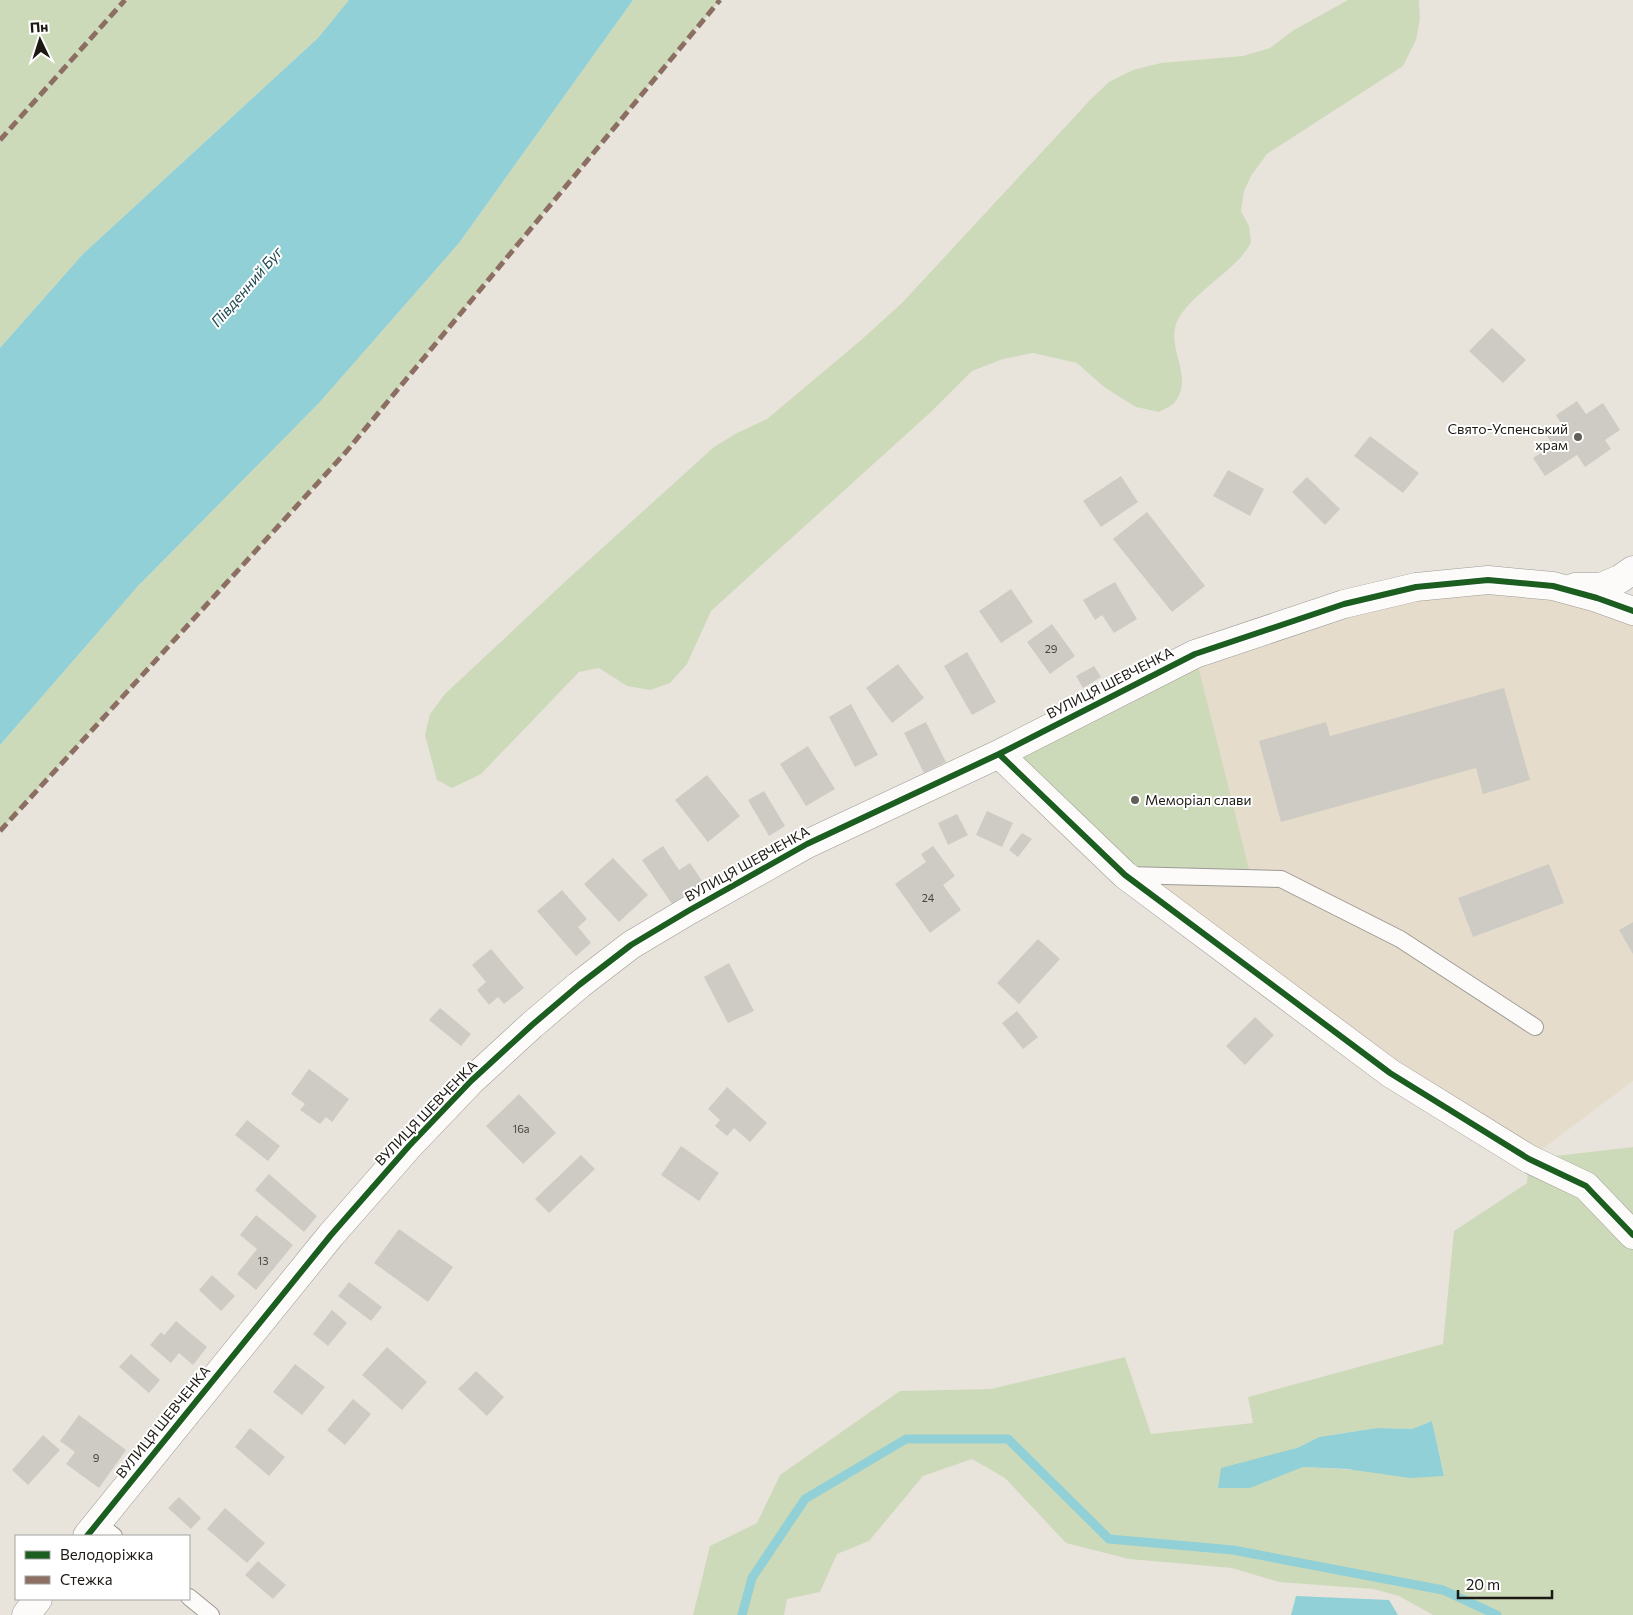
<svg xmlns="http://www.w3.org/2000/svg" width="1633" height="1615" viewBox="0 0 1633 1615" font-family="Commissioner,sans-serif">
	<style>
		.built { fill: #e5dccc }
		.green { fill: #cddaba; fill-rule: evenodd }
		.water { fill: #90d0d6 }
		.lines { fill: none; stroke-linecap: round; stroke-linejoin: round }
		.stream { stroke: #90d0d6; stroke-width: 9 }
		.building { fill: #cecbc4 }
		.lane-casing { stroke: #9d9a94; stroke-width: 18 }
		.street-casing { stroke: #9d9a94; stroke-width: 29 }
		.lane { stroke: #fcfbfa; stroke-width: 16 }
		.street { stroke: #fcfbfa; stroke-width: 28 }
		.quiet { stroke: #8d6e63; stroke-width: 5; stroke-dasharray: 10 5; stroke-linecap: butt }
		.cycleway-casing { stroke: #fff; stroke-width: 9 }
		.cycleway { stroke: #1b5e20; stroke-width: 6 }
		.poi-dot { fill: #636059; stroke: #fff; stroke-width: 2 }
		.labels { text-anchor: middle; stroke-width: 4; stroke-linejoin: round; paint-order: stroke }
		.number-label { font-size: 11px; fill: #48463f }
		.poi-label { font-size: 14px; fill: #1c1913; stroke: #fff; text-anchor: end }
		.street-label { font-size: 14px; fill: #1c1913; stroke: #fff }
		.water-label { font-size: 15px; font-style: italic; fill: #1f494f; stroke: #fff }
	</style>
	<rect width="100%" height="100%" fill="#e8e4dc"/>
	<!-- built -->
	<path class="built" d="M1487,580L1633,611V1081L1529,1159L1125,875L1195,654Z"/>
	<!-- green -->
	<path class="green" d="M0,0H349L318,38L83,254L0,348Z
		M633,0H720L346,452L0,831V745L138,586L319,403L459,243Z
		M1348,0H1419L1420,19L1416,40L1403,66L1267,154L1251,176L1244,191L1241,211L1249,226L1251,243C1248,248 1245,252 1242,256C1226,275 1179,304 1175,328C1170,353 1193,378 1175,402C1172,406 1164,409 1159,412L1136,407L1104,387L1077,363L1033,353L1003,359L972,371L932,411L711,611L687,664L670,683L650,690L627,686L599,668L579,672L481,774L452,788L437,780L425,735L430,714L445,694L568,579L714,447L737,433L767,419L860,341L902,303L1090,100L1109,82L1133,70L1161,63L1243,56L1270,48L1294,30Z
		M1195,654L1251,877L1125,875L999,754Z
		M1633,1147V1615H1433L1399,1596L1373,1589L1279,1582L1232,1568L1129,1559L1066,1543L1005,1478L972,1459L923,1476L869,1541L837,1554L820,1592L787,1599L784,1615H693L710,1546L757,1523L780,1475L900,1391L991,1389L1125,1357L1151,1434L1253,1423L1248,1397L1443,1344L1454,1231L1527,1183L1529,1159ZM1432,1421L1444,1475L1303,1467L1297,1448L1319,1437L1377,1428L1412,1429Z"/>
	<!-- water -->
	<path class="water" d="M349,0H633L459,243L319,403L138,586L0,745V348L83,254L318,38Z
		M1432,1421L1444,1476L1410,1478L1347,1469L1303,1467L1250,1488H1218L1221,1468L1297,1448L1319,1437L1377,1428L1412,1429Z
		M1296,1596L1389,1600L1398,1615H1291Z"/>
	<g class="lines">
		<!-- stream -->
		<path class="stream" d="M742,1615L752,1578L805,1499L906,1439H1008L1109,1539L1233,1550L1443,1590L1497,1615"/>
	</g>
	<!-- building -->
	<path class="building" d="M1492,328L1526,360L1503,383L1469,351Z
		M1577,401L1586,414L1603,403L1620,430L1605,440L1611,449L1585,467L1577,455L1545,476L1533,458L1553,445L1546,435L1562,425L1556,415Z
		M1370,436L1419,473L1403,493L1354,456Z
		M1228,470L1264,489L1250,516L1213,496Z
		M1121,476L1138,502L1101,527L1083,501Z
		M1307,477L1340,509L1325,525L1292,492Z
		M1147,512L1205,586L1172,612L1113,539Z
		M1115,582L1137,619L1114,633L1102,615L1095,620L1083,600Z
		M1011,589L1033,622L1001,643L979,611Z
		M1052,624L1075,656L1050,674L1027,642Z
		M967,652L996,702L972,715L944,666Z
		M898,664L924,698L892,723L866,688Z
		M1094,666L1101,677L1083,688L1076,676Z
		M1504,688L1530,780L1483,794L1476,768L1281,822L1259,741L1326,722L1330,736Z
		M851,704L878,755L855,767L829,717Z
		M926,722L946,762L924,773L904,733Z
		M808,746L835,789L806,806L780,764Z
		M707,775L740,816L708,842L675,800Z
		M764,791L785,826L769,836L748,800Z
		M987,811L1013,823L1002,847L976,835Z
		M957,814L968,835L948,845L938,823Z
		M1022,833L1032,839L1018,857L1009,850Z
		M663,846L679,870L690,863L703,882L672,904L642,860Z
		M933,846L955,876L943,885L961,910L930,933L895,884L926,862L921,854Z
		M613,858L648,895L619,922L584,884Z
		M1549,864L1564,903L1473,937L1458,898Z
		M562,890L587,919L578,927L591,943L576,956L537,911Z
		M1633,922V954L1619,930Z
		M1038,939L1060,959L1019,1004L997,983Z
		M491,949L524,988L504,1004L498,997L489,1005L477,990L486,982L472,965Z
		M729,963L754,1011L728,1023L704,977Z
		M440,1008L471,1034L461,1046L429,1020Z
		M1017,1011L1038,1037L1023,1049L1002,1023Z
		M1255,1017L1274,1035L1245,1065L1226,1046Z
		M309,1069L349,1099L332,1122L326,1117L320,1124L300,1110L305,1104L291,1094Z
		M727,1087L767,1123L750,1142L734,1128L727,1136L715,1126L720,1120L708,1109Z
		M519,1094L556,1133L523,1164L486,1126Z
		M247,1120L280,1146L268,1161L235,1135Z
		M681,1146L719,1173L699,1201L661,1175Z
		M581,1155L595,1169L549,1213L535,1199Z
		M269,1174L317,1216L304,1232L255,1190Z
		M256,1215L293,1245L256,1290L237,1274L257,1249L240,1235Z
		M399,1229L453,1267L428,1302L374,1263Z
		M212,1275L235,1296L221,1311L199,1290Z
		M349,1282L382,1307L371,1321L338,1296Z
		M332,1310L347,1323L328,1346L313,1334Z
		M176,1321L207,1347L193,1365L179,1353L171,1363L150,1345L161,1332L164,1335Z
		M387,1347L427,1382L402,1410L362,1375Z
		M131,1354L160,1380L149,1393L119,1367Z
		M295,1364L325,1387L302,1415L273,1392Z
		M476,1371L504,1397L487,1416L458,1389Z
		M353,1399L371,1414L345,1445L327,1430Z
		M79,1415L126,1450L99,1488L66,1464L75,1452L60,1441Z
		M250,1428L285,1457L269,1476L235,1447Z
		M43,1435L60,1450L28,1485L12,1470Z
		M179,1497L201,1518L191,1529L168,1508Z
		M225,1508L265,1543L247,1563L207,1529Z
		M258,1561L286,1585L273,1599L245,1575Z"/>
	<g class="lines">
		<defs>
			<path id="lane" d="M1127,875L1281,879L1400,939L1535,1027
				M97,1523L114,1536
				M189,1597L211,1615"/>
			<path id="street" d="M1575,587H1601L1620,579L1633,570
				M999,754L1125,875L1390,1073L1529,1159L1586,1186L1633,1235
				M87,1536L331,1235L409,1146L471,1081L532,1025L579,985L631,945L688,911L807,844L999,754L1195,654L1344,604L1416,587L1488,580L1553,586L1597,598L1633,611
				M26,1615L38,1599"/>
		</defs>
		<!-- lane casing -->
		<use href="#lane" class="lane-casing"/>
		<!-- street casing -->
		<use href="#street" class="street-casing"/>
		<!-- lane -->
		<use href="#lane" class="lane"/>
		<!-- street -->
		<use href="#street" class="street"/>
		<!-- quiet -->
		<path class="quiet" d="M0,140L125,0
			M0,831L346,452L720,0"/>
		<defs>
			<path id="cycleway" d="M999,754L1125,875L1390,1073L1529,1159L1586,1186L1633,1235
				M87,1536L331,1235L409,1146L471,1081L532,1025L579,985L631,945L688,911L807,844L999,754L1195,654L1344,604L1416,587L1488,580L1553,586L1597,598L1633,611"/>
		</defs>
		<!-- cycleway casing -->
		<use href="#cycleway" class="cycleway-casing"/>
		<!-- cycleway -->
		<use href="#cycleway" class="cycleway"/>
	</g>
	<!-- markers -->
	<g class="poi-dot">
		<circle cx="1578" cy="437" r="5"/>
		<circle cx="1135" cy="800" r="5"/>
	</g>
	<g class="labels">
		<!-- number labels -->
		<g class="number-label">
			<text x="1051" y="653">29</text>
			<text x="928" y="902">24</text>
			<text x="521" y="1133">16а</text>
			<text x="263" y="1265">13</text>
			<text x="96" y="1462">9</text>
		</g>
		<!-- poi labels -->
		<g class="poi-label">
			<text x="1568" y="434">Свято-Успенський<tspan x="1568" dy="16">храм</tspan></text>
			<text x="1145" y="805" text-anchor="start">Меморіал слави</text>
		</g>
		<!-- street labels -->
		<g class="street-label">
			<text transform="translate(1110 683) rotate(-27)" y="5">ВУЛИЦЯ ШЕВЧЕНКА</text>
			<text transform="translate(747 864) rotate(-29)" y="5">ВУЛИЦЯ ШЕВЧЕНКА</text>
			<text transform="translate(426 1113) rotate(-46)" y="5">ВУЛИЦЯ ШЕВЧЕНКА</text>
			<text transform="translate(163 1422) rotate(-51)" y="5">ВУЛИЦЯ ШЕВЧЕНКА</text>
		</g>
		<!-- water labels -->
		<g class="water-label">
			<text transform="translate(247 287) rotate(-49)" y="5">Південний Буг</text>
		</g>
	</g>
	<!-- legend -->
	<rect x="15" y="1535" width="175" height="65" fill="#ffffff" stroke="#a4a3a1"/>
	<rect x="25" y="1551" width="25" height="8" fill="#1b5e20" stroke="#a4a3a1"/>
	<text x="60" y="1560" font-size="15" fill="#1c1913">Велодоріжка</text>
	<rect x="25" y="1576" width="25" height="8" fill="#8d6e63" stroke="#a4a3a1"/>
	<text x="60" y="1585" font-size="15" fill="#1c1913">Стежка</text>
	<!-- north arrow -->
	<g transform="translate(40 40) rotate(356)" stroke="#ffffff" stroke-width="4" paint-order="stroke">
	<path d="M0-4L9 19L0 12L-9 19Z" fill="#1c1913"/>
	<text y="-8" font-size="14" font-weight="bold" text-anchor="middle" fill="#1c1913">Пн</text>
	</g>
	<!-- scale -->
	<path d="M1458 1590v8h94v-8" fill="none" stroke="#1c1913" stroke-width="2.5"/>
	<text x="1466" y="1590" font-size="15" fill="#1c1913" stroke="#ffffff" stroke-width="4" paint-order="stroke">20 m</text>
</svg>
